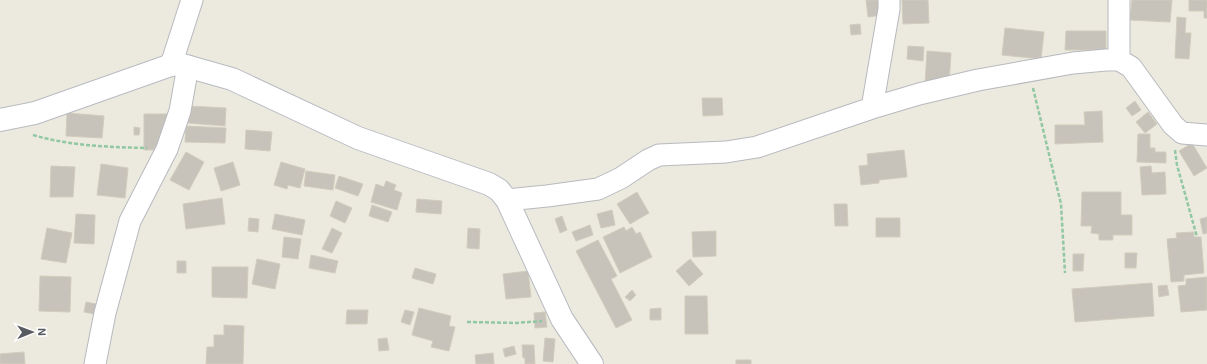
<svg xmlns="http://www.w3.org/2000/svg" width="1207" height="364" viewBox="0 0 1207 364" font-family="'Exo 2',sans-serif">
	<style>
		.building { fill: #c7c3bb; stroke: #d1ccbc }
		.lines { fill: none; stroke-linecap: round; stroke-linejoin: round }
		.street-casing { stroke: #b7b9bf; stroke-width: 23 }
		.secondary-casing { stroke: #b7bbc2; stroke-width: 24 }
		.path { stroke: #91c7a3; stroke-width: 2.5; stroke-dasharray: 4 2; stroke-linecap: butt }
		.street { stroke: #fff; stroke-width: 21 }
		.secondary { stroke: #fff; stroke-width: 22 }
	</style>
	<rect width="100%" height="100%" fill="#eceade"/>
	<!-- building -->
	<path class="building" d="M866,0H880L882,15L868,17Z
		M902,0H928L929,23L903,24Z
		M1132,0H1172L1170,22L1130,20Z
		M1189,0H1207V18H1204V11H1189Z
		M1177,17L1186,18L1185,33H1191L1189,59L1175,58Z
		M860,24L861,34L851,35L850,25Z
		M1005,28L1044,32L1041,59L1002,55Z
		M1066,31H1106V50H1065Z
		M908,46L924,47L923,61L907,59Z
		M927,51L951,53L949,85L925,84Z
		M702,98H722L723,115L703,116Z
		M1135,101L1141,110L1132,116L1126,108Z
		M189,106L226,108L225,126L188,123Z
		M1102,111L1103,142L1055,144V125H1085L1084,112Z
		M1148,112L1157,124L1145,133L1136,122Z
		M67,113L104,116L102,138L66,136Z
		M144,114H169V150H144Z
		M186,126L226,128L225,143L185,142Z
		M134,127L140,128L139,135H134Z
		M246,130L272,132L270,151L245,149Z
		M1138,134H1150V148H1155V152H1166V163L1137,162Z
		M1192,143L1207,168L1194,176L1179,151Z
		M904,150L907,177L879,180V183L861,185L859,166L868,165L867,154Z
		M186,152L204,162L189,190L170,180Z
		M233,162L240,185L221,191L214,168Z
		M281,162L305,169L300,188L288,185L287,189L274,185Z
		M101,164L128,168L125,198L97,195Z
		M51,166L75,167L73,197H50Z
		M1151,166L1152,173L1165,172L1166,194L1142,195L1140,167Z
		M306,171L335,175L333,190L304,186Z
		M339,176L363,184L358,196L335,188Z
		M386,181L396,185L394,190L402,193L397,210L371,202L376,184L384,187Z
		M637,192L649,213L630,224L617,204Z
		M1082,192H1121V215H1132V235H1113V240H1099V234L1091,233L1092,226H1081Z
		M222,198L225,224L186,229L183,204Z
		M417,199L442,201L441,214L416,212Z
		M336,201L352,208L345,223L330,216Z
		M834,204H847L848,226H835Z
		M372,205L392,212L388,222L369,216Z
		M612,210L615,225L601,228L597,214Z
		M76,214L95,215L94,244L74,243Z
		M275,214L305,220L302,235L272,229Z
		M562,216L567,230L560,233L555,219Z
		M1207,217V233L1203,234L1200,219Z
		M249,218L259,219L258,232L248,231Z
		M876,218H900V237H876Z
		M590,225L593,235L576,241L572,232Z
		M624,227L626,231L632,227L636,234L640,232L652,257L620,273L603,237Z
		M47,228L72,233L66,263L41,259Z
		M332,228L342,233L332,253L322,249Z
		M468,228L480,229L479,249L467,248Z
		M716,231V256L693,257L692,232Z
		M1194,232V237H1201L1204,273L1184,275V281L1171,282L1167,239L1177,238L1176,233Z
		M284,237L301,239L298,259L282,257Z
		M598,240L617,276L611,279L632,320L616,328L576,251Z
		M1125,253H1137L1136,268H1125Z
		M1073,254H1084L1083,271H1073Z
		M311,255L338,261L335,273L309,268Z
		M257,259L280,264L275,289L252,284Z
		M690,259L703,274L689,286L676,271Z
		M177,261H186V273H177Z
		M212,267H248L247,298L212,297Z
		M415,268L436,274L433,284L412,278Z
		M528,271L531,297L506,299L503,274Z
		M40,276L71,277L70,312L39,311Z
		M1207,277V310L1181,312L1178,286L1186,285V279Z
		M1152,283L1154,316L1075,322L1072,289Z
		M1167,285L1169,295L1159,297L1158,286Z
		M632,290L636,295L630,301L625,297Z
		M685,296H707L708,334H685Z
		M86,302L96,304L94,314L84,312Z
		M419,308L451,316L449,326L455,327L449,351L431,347L433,341L412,335Z
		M661,308V320H650V309Z
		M347,310H368L367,324H346Z
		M405,310L414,312L410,325L401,322Z
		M545,312L547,327L535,328L534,313Z
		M224,325L244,326L243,364H206L207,347H214V335H224Z
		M387,338L389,350L379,351L378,339Z
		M545,338L555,339L553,362L543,361Z
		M522,345H534L535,364H525V358H523Z
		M514,346L516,354L505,357L503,349Z
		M24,352L25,364H0V354Z
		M493,353L494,364H476L475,355Z
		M736,360H751V364H736Z"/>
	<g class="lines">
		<defs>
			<path id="street" d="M1119,0V60
				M171,65L192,0
				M872,108L889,9V0
				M507,200L547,196L598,189L621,178L648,160L659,155L726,152L757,147L872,108L919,94L978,80L1073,63L1106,60H1119L1131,67L1173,125L1182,133L1207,135
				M95,364L105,313L130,221L167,149L180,111L188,66"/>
			<path id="secondary" d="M0,120L35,113L171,65L179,64L232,79L358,138L489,184L499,190L507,200L562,319L592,364"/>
		</defs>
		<!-- street casing -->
		<use href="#street" class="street-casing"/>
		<!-- secondary casing -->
		<use href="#secondary" class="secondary-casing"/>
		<!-- path -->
		<path class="path" d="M1033,88L1061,204L1065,273
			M33,135C71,146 108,147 147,148
			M1175,150L1177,165L1197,237
			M467,322L516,323L542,321"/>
		<!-- street -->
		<use href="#street" class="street"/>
		<!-- secondary -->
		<use href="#secondary" class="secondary"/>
	</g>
	<!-- north arrow -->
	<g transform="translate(32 332) rotate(89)" stroke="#ffffff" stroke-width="3" paint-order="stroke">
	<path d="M0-3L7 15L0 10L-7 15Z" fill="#585b61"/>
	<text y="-6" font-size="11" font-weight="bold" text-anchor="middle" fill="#585b61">N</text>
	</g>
</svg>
